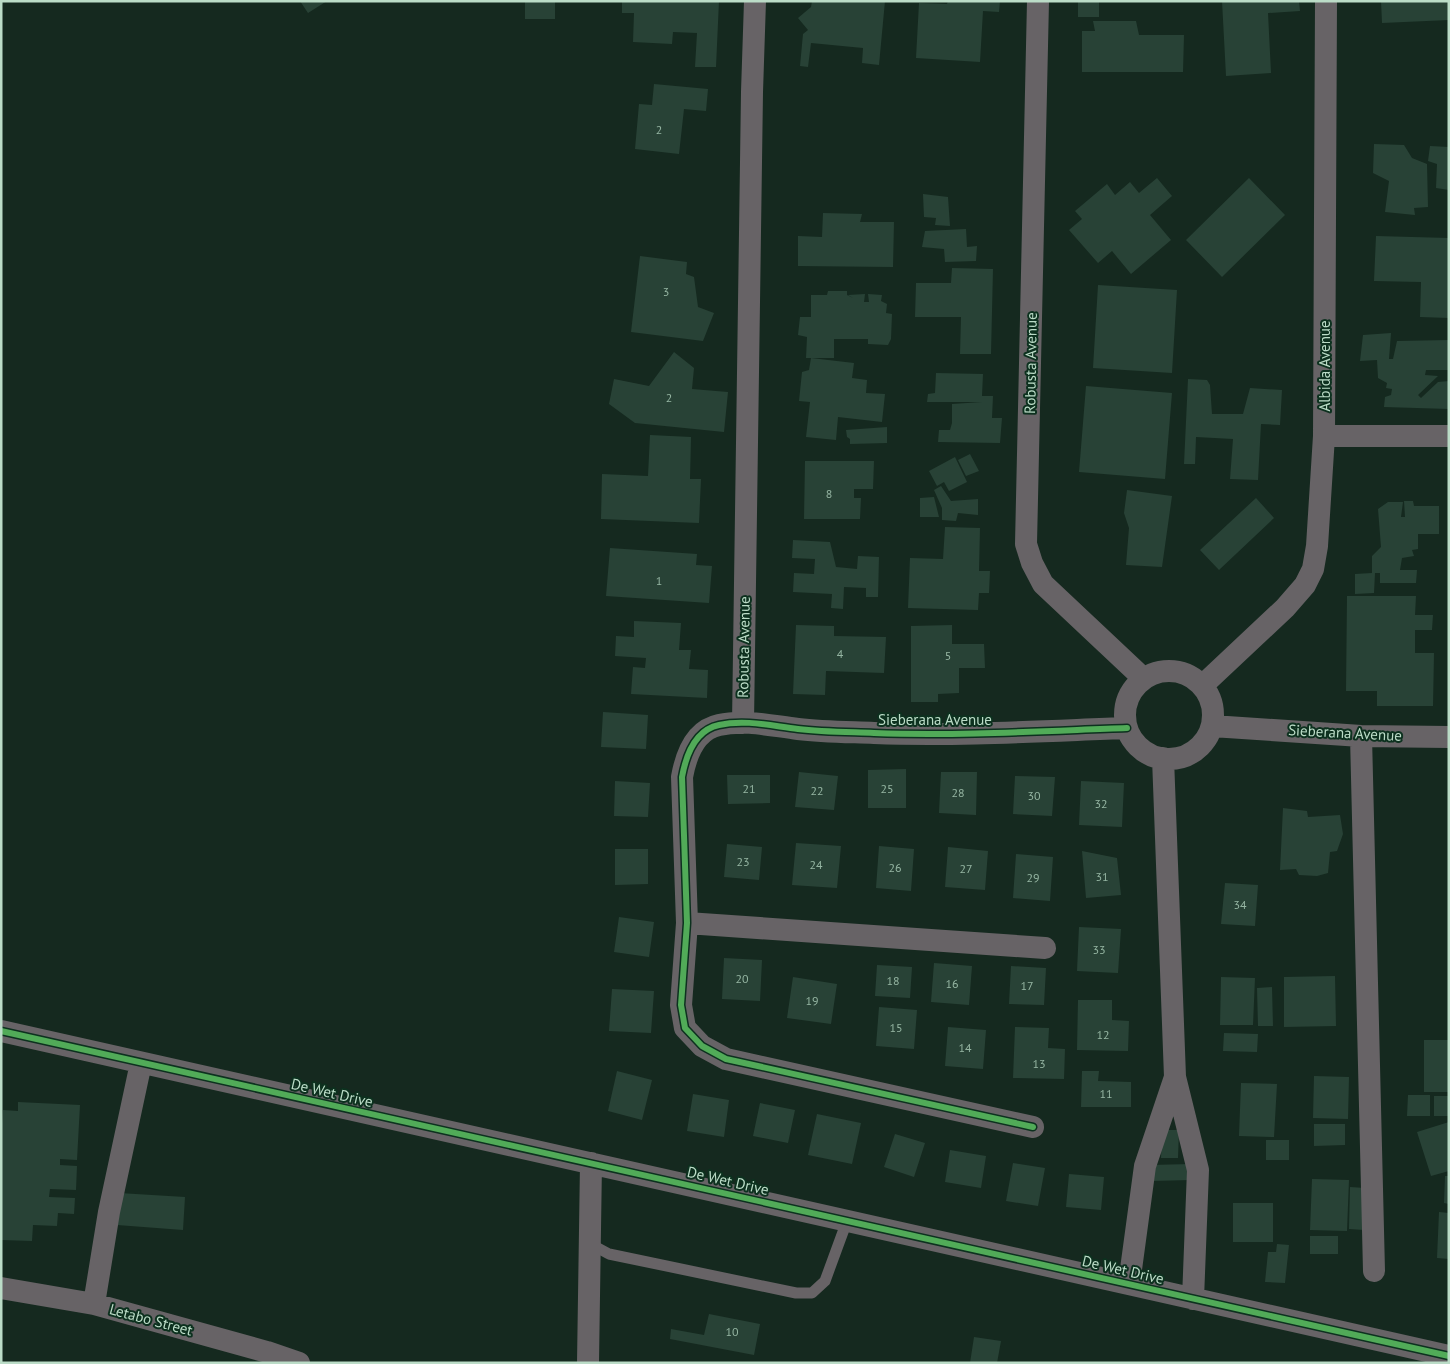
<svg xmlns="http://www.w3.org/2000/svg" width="1450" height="1364" viewBox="0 0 1450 1364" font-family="'PT Sans',sans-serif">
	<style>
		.building { fill: #284236 }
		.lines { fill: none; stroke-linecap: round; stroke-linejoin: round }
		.service { stroke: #676366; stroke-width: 11 }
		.minor { stroke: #676366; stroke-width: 22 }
		.cycleway-casing { stroke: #0d311f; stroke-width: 9 }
		.cycleway { stroke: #51ab58; stroke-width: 6 }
		.labels { text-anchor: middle; stroke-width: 4; stroke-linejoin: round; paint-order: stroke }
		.number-label { font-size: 12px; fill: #96b6a3 }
		.street-label { font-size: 15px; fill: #bbdcc7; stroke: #0d311f }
	</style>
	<rect width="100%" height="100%" fill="#15291f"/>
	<!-- building -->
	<path class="building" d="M300,1H327L308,13Z
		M525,1H555V19H525Z
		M622,1H719L716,67H695L697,33L673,32L672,44L633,42L634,13H622Z
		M812,1H885L879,65L862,63L863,48L811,43L808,67L800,66L803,34L808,30L798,18L811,7Z
		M948,1H1000L999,12L983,11L980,62L916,58L919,3L947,4Z
		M1078,1H1099V17H1078Z
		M1222,1H1299L1300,11L1268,13L1271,73L1226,76Z
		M1381,1H1449V20L1382,23Z
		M1093,21H1136L1139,35H1184L1183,72H1082V31H1095Z
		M654,84L708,89L706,111L684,109L679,154L635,149L639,104L652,105Z
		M1374,144L1404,145L1412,158L1427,164L1428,207L1414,208L1415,215L1385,212L1389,181L1373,173Z
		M1430,146L1449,147V190L1436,188L1437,164L1428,161Z
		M1157,178L1172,196L1150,215L1171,240L1131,274L1112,251L1098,263L1069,230L1082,219L1075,211L1107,184L1115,195L1130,182L1139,193Z
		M1249,178L1285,215L1222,277L1186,240Z
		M923,194L948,197L950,226L935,225L936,218L924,217Z
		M823,213L862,214L860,222H894L893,267L798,266V236L822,237Z
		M966,229L967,247L977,246L976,261L945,262L944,249L922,247L925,231Z
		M1376,236L1449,238V318L1420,317L1421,282L1374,281Z
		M640,256L687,262L686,274L694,277L698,307L714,313L703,341L631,332Z
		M952,268L993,269L991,354H960L961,317H915L916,283H951Z
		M1098,285L1177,290L1172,373L1093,368Z
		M828,291H847V295L853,298L848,295L865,294L864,302H869L868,294L882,295L881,301L887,304L886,313L892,314L891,339L888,345L868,344V339H834V358H806L807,337L798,335L800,317H811V295H827Z
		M1391,333L1389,359H1393L1397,341L1449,340V370H1426L1425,375L1438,376L1418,395L1421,398L1438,382L1449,381V409L1384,407L1385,397L1391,395L1392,389L1386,388L1387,383L1378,378L1377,360L1360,361L1363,335Z
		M674,352L694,368L692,389L728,392L724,432L635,423L609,404L614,379L649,386Z
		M811,358L854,363L852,378L867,380L866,393L885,394L882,422L838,417L836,440L806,437L810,402L799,401L802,372L809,370Z
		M936,373L983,374L982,396H993L992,418H1002L1000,443L938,442L939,430H950L952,423V404L982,402H927L928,394L935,393Z
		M1188,379L1207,380L1210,385L1212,414H1243L1250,388L1282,390L1280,425L1261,424L1258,480L1230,479L1233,439L1196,437L1195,464H1184Z
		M1086,386L1172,393L1165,479L1079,472Z
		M887,427V443L850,444V439L847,437L846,430Z
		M650,435L691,437L690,479H701L699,523L601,519L602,474L648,476Z
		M970,454L979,471L966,476L958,460Z
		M955,457L967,482L949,491L944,482L937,486L929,471Z
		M805,461H874L873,489H854V498H861L860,519H804Z
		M941,486L951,501L978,499V515L958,513L956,521L942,520V508L934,490Z
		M1127,490L1172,496L1162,567L1126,565L1129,528L1124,513Z
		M934,497L939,517H920V498Z
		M1256,498L1274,518L1219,570L1200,550Z
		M1404,501H1413L1414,506H1439V534H1418V549L1412,550L1414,556L1402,558L1400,570H1417L1416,583H1380V573H1375L1374,593L1355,594V574L1372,573V556L1381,547L1378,509L1388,502H1403L1401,517H1405Z
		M945,527L980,528L979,571H990L989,593H979L978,610L908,608L910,558L943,559Z
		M793,540L830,542L836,567L857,569L858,556L879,557L878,597H866V588L844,587L843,609L831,608L832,594L793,592L794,573L814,574L815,559L792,558Z
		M610,548L697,554L696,565L712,566L709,603L606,596Z
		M1347,596H1416L1415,615H1433L1432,630H1415V653H1434L1433,706H1377V691H1346Z
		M634,621L681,623L679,650H691L689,669L708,670L707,698L631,694L633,667L645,668L646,658L615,656L616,636L634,637Z
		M796,625L834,626V636L886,637L884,673L826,671L825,695L793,694Z
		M952,625V644H984L985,668H959V693L938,694V702H911V626Z
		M603,712L648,715L646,749L601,747Z
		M906,769V808H868V770Z
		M799,772L838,776L834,810L795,807Z
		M941,772H977L976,815L939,813Z
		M727,775H770V803L728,804Z
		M1015,776L1055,777L1052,816L1013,814Z
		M615,781L650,783L648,817L614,816Z
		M1081,781L1124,783L1122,827L1079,825Z
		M1283,808L1307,811L1308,817L1340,815L1343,834L1337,851L1330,852L1328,873L1317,876L1299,875L1296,869L1280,870Z
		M796,843L841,846L837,888L792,885Z
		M727,844L762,847L759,880L724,877Z
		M879,846L914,849L911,891L876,888Z
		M948,847L988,851L985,890L945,887Z
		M615,849H648V884L615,885Z
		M1082,851L1117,858L1121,895L1086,898Z
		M1016,854L1053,857L1050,901L1013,898Z
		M1225,883L1258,885L1255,926L1221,924Z
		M619,917L654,922L649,957L614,952Z
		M1079,927L1121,929L1118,973L1077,971Z
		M724,958L762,960L760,1001L722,999Z
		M934,963L972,966L969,1005L931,1002Z
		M877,965L912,967L910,998L875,996Z
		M1011,966L1046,968L1044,1005L1009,1004Z
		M1335,976L1336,1026L1284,1027V977Z
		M793,977L837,984L831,1024L787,1018Z
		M1221,977L1255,978L1253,1025H1220Z
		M1272,987L1273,1026H1258L1257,988Z
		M612,989L654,991L651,1033L609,1031Z
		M1078,1000H1112V1020L1129,1021L1128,1051L1077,1050Z
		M879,1007L917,1010L914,1049L876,1046Z
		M948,1027L986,1030L983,1069L945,1066Z
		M1015,1027L1049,1028L1048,1048L1065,1049L1064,1079L1013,1078Z
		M1224,1033L1258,1034L1257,1052L1223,1051Z
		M1424,1040H1449V1092H1424Z
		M617,1071L652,1080L642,1120L608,1111Z
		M1082,1071H1099L1098,1081L1131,1082V1107H1081Z
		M1314,1076L1349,1077L1348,1119L1313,1118Z
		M1241,1083L1277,1084L1274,1137L1239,1136Z
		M693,1094L729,1100L724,1137L687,1131Z
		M1408,1095H1430V1116H1407Z
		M1434,1096H1449V1116H1434Z
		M18,1102L80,1105L77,1160L60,1159V1165L77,1166L76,1190L50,1189L49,1197L75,1198L74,1214L58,1213L57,1226L33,1225L32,1241L1,1240V1136L3,1110L18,1111Z
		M760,1103L795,1110L788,1143L753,1136Z
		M817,1114L861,1123L852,1164L808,1155Z
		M1449,1122V1171L1431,1176L1417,1132Z
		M1314,1124H1345V1145L1314,1146Z
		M1162,1130H1179L1178,1158H1161Z
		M895,1134L925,1143L914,1177L884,1167Z
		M1266,1140H1289V1160H1266Z
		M950,1150L986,1156L981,1188L945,1182Z
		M1013,1163L1045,1168L1038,1206L1006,1201Z
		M1191,1164L1192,1180L1150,1181V1165Z
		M1069,1174L1104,1177L1101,1210L1066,1207Z
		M1445,1176H1449V1204L1444,1203Z
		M1312,1179L1349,1180L1347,1231L1310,1230Z
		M1350,1187L1365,1188L1364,1230L1349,1229Z
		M119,1193L185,1197L183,1230L117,1225Z
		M1233,1203H1273V1242H1233Z
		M1439,1212L1449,1213V1259L1437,1258Z
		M1310,1236H1338V1254H1310Z
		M1277,1244L1289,1245L1285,1283L1265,1282L1268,1252H1276Z
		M709,1314L760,1324L754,1355L670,1339L671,1329L704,1335Z
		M974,1337L1001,1341L997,1363H970Z"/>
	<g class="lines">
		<!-- service -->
		<path class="service" d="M592,1238L596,1247L609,1254L796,1293H812L825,1281L847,1221"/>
		<!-- minor -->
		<path class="minor" d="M1038,1L1026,544L1032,563L1043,584L1144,679
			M1324,436H1449
			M1125 715a44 44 0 1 1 88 0a44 44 0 1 1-88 0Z
			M1203,685L1285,608L1305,585L1313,569L1317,546L1324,436L1326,1
			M743,723L752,92L755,1
			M1212,726L1361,736L1449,737
			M1361,736L1374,1271
			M1163,758L1175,1077L1198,1170L1193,1299
			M687,923L1045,948
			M1,1031L1449,1356
			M1033,1127L726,1059L702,1046L685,1028L681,1005L687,923L682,777C686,755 695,730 719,725C745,719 772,726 798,729C823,732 849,732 874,733C958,736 1043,731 1127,728
			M1129,1284L1145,1166L1175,1077
			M1,1288L94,1304L267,1352L299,1363
			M94,1304L109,1212L141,1063
			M588,1363L591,1163"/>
		<defs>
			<path id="cycleway" d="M1,1031L1449,1356
				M1033,1127L726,1059L702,1046L685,1028L681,1005L687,923L682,777C686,755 695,730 719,725C745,719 772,726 798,729C823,732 849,732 874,733C958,736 1043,731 1127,728"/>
		</defs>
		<!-- cycleway casing -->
		<use href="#cycleway" class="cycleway-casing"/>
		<!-- cycleway -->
		<use href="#cycleway" class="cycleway"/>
	</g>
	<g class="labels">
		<!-- number labels -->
		<g class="number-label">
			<text x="659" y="134">2</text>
			<text x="666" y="296">3</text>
			<text x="669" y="402">2</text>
			<text x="829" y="498">8</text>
			<text x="659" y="585">1</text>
			<text x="840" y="658">4</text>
			<text x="948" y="660">5</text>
			<text x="749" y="793">21</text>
			<text x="887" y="793">25</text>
			<text x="817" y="795">22</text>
			<text x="958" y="797">28</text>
			<text x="1034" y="800">30</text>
			<text x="1101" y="808">32</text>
			<text x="743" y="866">23</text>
			<text x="816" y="869">24</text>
			<text x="895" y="872">26</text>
			<text x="966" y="873">27</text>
			<text x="1102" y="881">31</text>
			<text x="1033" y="882">29</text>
			<text x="1240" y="909">34</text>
			<text x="1099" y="954">33</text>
			<text x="742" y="983">20</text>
			<text x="893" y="985">18</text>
			<text x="952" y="988">16</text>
			<text x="1027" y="990">17</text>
			<text x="812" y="1005">19</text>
			<text x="896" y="1032">15</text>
			<text x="1103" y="1039">12</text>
			<text x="965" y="1052">14</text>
			<text x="1039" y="1068">13</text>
			<text x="1106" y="1098">11</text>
			<text x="732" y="1336">10</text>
		</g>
		<!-- street labels -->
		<g class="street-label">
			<text transform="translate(1031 363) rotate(-89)" y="5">Robusta Avenue</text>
			<text transform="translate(1325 366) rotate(-90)" y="5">Albida Avenue</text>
			<text transform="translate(744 647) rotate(-89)" y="5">Robusta Avenue</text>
			<text x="935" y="725">Sieberana Avenue</text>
			<text transform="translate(1345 733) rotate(3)" y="5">Sieberana Avenue</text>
			<text transform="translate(332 1093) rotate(13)" y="5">De Wet Drive</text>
			<text transform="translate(728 1181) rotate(13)" y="5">De Wet Drive</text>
			<text transform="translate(1123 1270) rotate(13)" y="5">De Wet Drive</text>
			<text transform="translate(151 1320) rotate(15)" y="5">Letabo Street</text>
		</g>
	</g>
	<!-- border -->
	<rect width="1450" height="1364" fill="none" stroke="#bbdcc7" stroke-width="5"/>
</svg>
